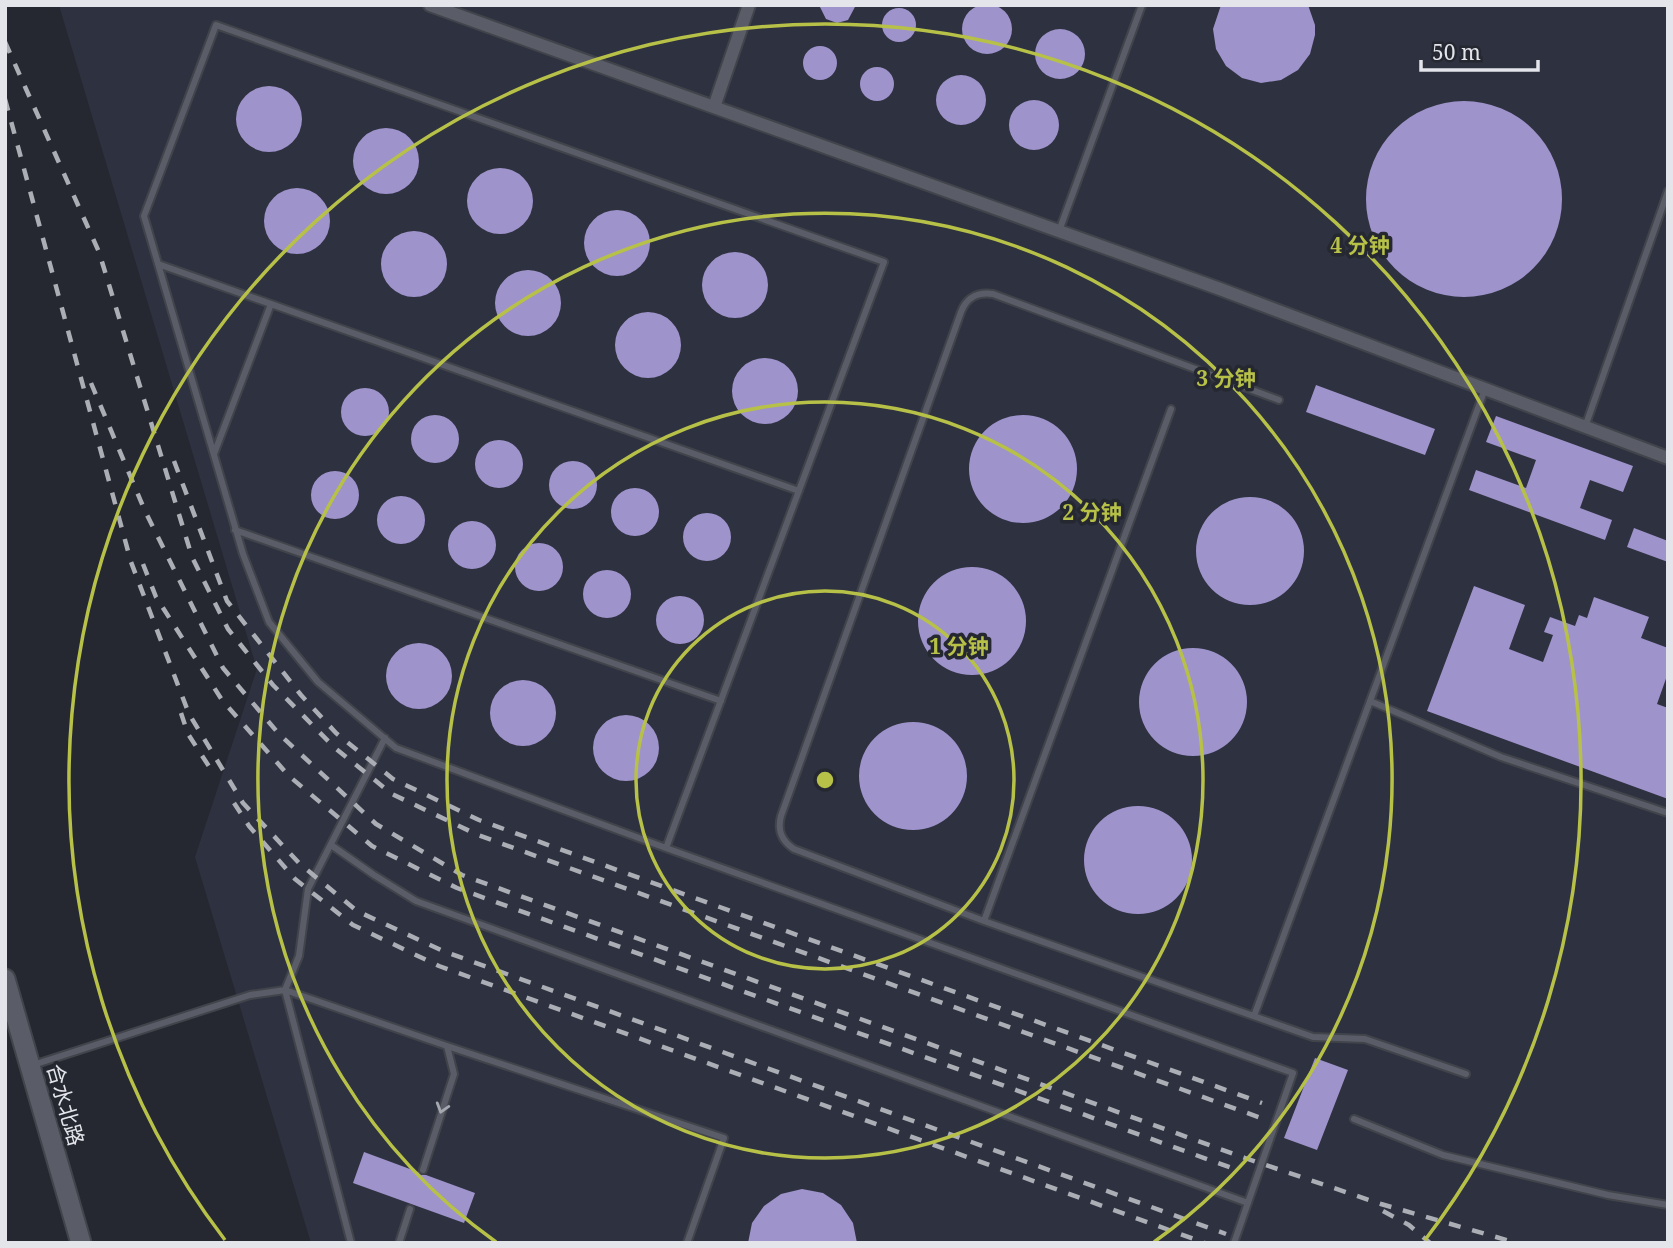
<svg xmlns="http://www.w3.org/2000/svg" width="1673" height="1248" viewBox="0 0 1673 1248" font-family="'Noto Serif','Noto Sans SC',serif">
	<style>
		.built { fill: #2e3240 }
		.building { fill: #9e93cb }
		.lines { fill: none; stroke-linecap: round; stroke-linejoin: round }
		.lane-casing { stroke: #42444b; stroke-width: 10 }
		.street-casing { stroke: #42444b; stroke-width: 16 }
		.secondary-casing { stroke: #42444b; stroke-width: 23 }
		.lane { stroke: #5a5d67; stroke-width: 6 }
		.street { stroke: #5a5d67; stroke-width: 12 }
		.secondary { stroke: #5a5d67; stroke-width: 19 }
		.rail { stroke: #acaeb5; stroke-width: 4.5; stroke-dasharray: 12 12; stroke-linecap: butt }
		.oneway { stroke: #a5a8b0 }
		.ring { fill: none; stroke: #b7c147; stroke-width: 3.5 }
		.labels { text-anchor: middle; stroke-width: 7; stroke-linejoin: round; paint-order: stroke }
		.street-label { font-size: 21px; fill: #e3e5eb; stroke: #262831 }
		.centre { fill: #b7c147; stroke: #262831; stroke-width: 3.5 }
		.ring-label { font-size: 21px; text-anchor: middle; font-weight: bold; fill: #b7c147; stroke: #262831; stroke-width: 7; stroke-linejoin: round; paint-order: stroke }
	</style>
	<rect width="100%" height="100%" fill="#262831"/>
	<!-- built -->
	<path class="built" d="M59,5H1668V1243H311L195,857L257,669Z"/>
	<!-- building -->
	<path class="building" d="M962 29a25 25 0 1 1 50 0a25 25 0 1 1-50 0Z
		M819,5H856L848,20L837,23L826,19Z
		M1221,5H1308L1315,25V35L1310,54L1298,70L1281,80L1261,83L1242,78L1226,66L1216,49L1213,29Z
		M882 25a17 17 0 1 1 34 0a17 17 0 1 1-34 0Z
		M1035 54a25 25 0 1 1 50 0a25 25 0 1 1-50 0Z
		M803 63a17 17 0 1 1 34 0a17 17 0 1 1-34 0Z
		M860 84a17 17 0 1 1 34 0a17 17 0 1 1-34 0Z
		M936 100a25 25 0 1 1 50 0a25 25 0 1 1-50 0Z
		M236 119a33 33 0 1 1 66 0a33 33 0 1 1-66 0Z
		M1009 125a25 25 0 1 1 50 0a25 25 0 1 1-50 0Z
		M1366 199a98 98 0 1 1 196 0a98 98 0 1 1-196 0Z
		M353 161a33 33 0 1 1 66 0a33 33 0 1 1-66 0Z
		M467 201a33 33 0 1 1 66 0a33 33 0 1 1-66 0Z
		M264 221a33 33 0 1 1 66 0a33 33 0 1 1-66 0Z
		M584 243a33 33 0 1 1 66 0a33 33 0 1 1-66 0Z
		M381 264a33 33 0 1 1 66 0a33 33 0 1 1-66 0Z
		M702 285a33 33 0 1 1 66 0a33 33 0 1 1-66 0Z
		M495 303a33 33 0 1 1 66 0a33 33 0 1 1-66 0Z
		M615 345a33 33 0 1 1 66 0a33 33 0 1 1-66 0Z
		M732 391a33 33 0 1 1 66 0a33 33 0 1 1-66 0Z
		M1316,385L1435,429L1425,455L1306,412Z
		M341 412a24 24 0 1 1 48 0a24 24 0 1 1-48 0Z
		M969 469a54 54 0 1 1 108 0a54 54 0 1 1-108 0Z
		M411 439a24 24 0 1 1 48 0a24 24 0 1 1-48 0Z
		M1496,416L1633,466L1623,492L1590,480L1580,508L1612,520L1605,540L1469,490L1476,470L1526,488L1536,460L1486,442Z
		M475 464a24 24 0 1 1 48 0a24 24 0 1 1-48 0Z
		M549 485a24 24 0 1 1 48 0a24 24 0 1 1-48 0Z
		M311 495a24 24 0 1 1 48 0a24 24 0 1 1-48 0Z
		M611 512a24 24 0 1 1 48 0a24 24 0 1 1-48 0Z
		M377 520a24 24 0 1 1 48 0a24 24 0 1 1-48 0Z
		M1196 551a54 54 0 1 1 108 0a54 54 0 1 1-108 0Z
		M683 537a24 24 0 1 1 48 0a24 24 0 1 1-48 0Z
		M448 545a24 24 0 1 1 48 0a24 24 0 1 1-48 0Z
		M1634,528L1668,541V562L1627,547Z
		M515 567a24 24 0 1 1 48 0a24 24 0 1 1-48 0Z
		M918 621a54 54 0 1 1 108 0a54 54 0 1 1-108 0Z
		M583 594a24 24 0 1 1 48 0a24 24 0 1 1-48 0Z
		M1474,586L1525,605L1509,649L1543,662L1553,635L1544,632L1550,617L1575,626L1579,615L1587,618L1594,597L1649,617L1641,638L1668,648V673L1657,704L1668,708V799L1427,711Z
		M656 620a24 24 0 1 1 48 0a24 24 0 1 1-48 0Z
		M386 676a33 33 0 1 1 66 0a33 33 0 1 1-66 0Z
		M1139 702a54 54 0 1 1 108 0a54 54 0 1 1-108 0Z
		M490 713a33 33 0 1 1 66 0a33 33 0 1 1-66 0Z
		M593 748a33 33 0 1 1 66 0a33 33 0 1 1-66 0Z
		M859 776a54 54 0 1 1 108 0a54 54 0 1 1-108 0Z
		M1084 860a54 54 0 1 1 108 0a54 54 0 1 1-108 0Z
		M1315,1058L1348,1070L1317,1150L1284,1138Z
		M364,1152L418,1172L421,1175H426L475,1193L464,1223L353,1183Z
		M802,1189L823,1193L841,1205L853,1223L857,1243H748L752,1223L764,1206L781,1194Z"/>
	<g class="lines">
		<defs>
			<path id="lane" d="M1059,231L1142,5
				M158,264L799,491
				M1171,409L984,921L794,849C782,841 777,831 781,816L961,312C967,297 977,292 993,294L1279,400
				M1585,427L1668,191
				M214,454L271,304
				M235,530L721,701
				M1370,701L1501,757L1668,813
				M331,845L374,875L416,901L1248,1203
				M666,848L884,262L216,25L144,216L243,554L269,622L318,682L396,748L666,848L1293,1073L1234,1243
				M984,921L1313,1037L1365,1039L1466,1074
				M1254,1016L1485,389
				M33,1065L250,995L285,990L447,1046L724,1138L687,1243
				M1354,1119L1443,1155L1608,1195L1668,1205
				M423,1170L454,1074L447,1046
				M351,1243L285,990L299,956L308,889L385,738
				M399,1243L410,1209"/>
			<path id="street" d="M430,5L1220,289L1668,458
				M714,107L749,5"/>
			<path id="secondary" d="M5,979L81,1243"/>
		</defs>
		<!-- lane casing -->
		<use href="#lane" class="lane-casing"/>
		<!-- street casing -->
		<use href="#street" class="street-casing"/>
		<!-- secondary casing -->
		<use href="#secondary" class="secondary-casing"/>
		<!-- lane -->
		<use href="#lane" class="lane"/>
		<!-- street -->
		<use href="#street" class="street"/>
		<!-- secondary -->
		<use href="#secondary" class="secondary"/>
		<!-- rail -->
		<path class="rail" d="M5,42L99,252L192,557L228,629L273,685L335,748L392,794L478,835L1261,1118
			M5,99L131,562L189,714L243,803L300,864L357,911L443,951L1226,1234
			M91,383L145,511L223,668L279,734L376,824L462,875L1245,1158L1381,1204L1517,1243
			M174,461L227,601L301,695L336,733L393,779L479,820L1262,1103
			M143,564L156,597L222,700L289,776L372,846L457,888L1240,1171
			M181,713L188,734L212,771
			M234,803L249,826L295,879L353,925L439,966L1205,1243
			M1383,1211L1409,1225L1430,1243"/>
	</g>
	<!-- one-way arrows -->
	<defs><path id="oneway-chevron" d="M-2-3.5L2.5 0L-2 3.5" fill="none" stroke-width="1.6" stroke-linecap="round" stroke-linejoin="round" transform="scale(1.75)"/></defs>
	<use class="oneway" href="#oneway-chevron" transform="translate(442 1108) rotate(107)"/>
	<!-- distance rings -->
	<g class="ring">
		<circle cx="825" cy="780" r="189"/>
		<circle cx="825" cy="780" r="378"/>
		<path d="M496 1242A567 567 0 1 1 1154 1242"/>
		<path d="M225 1240A756 756 0 1 1 1425 1240"/>
	</g>
	<g class="labels">
		<!-- street labels -->
		<g class="street-label">
			<text transform="translate(65 1105) rotate(74)" y="7">合水北路</text>
		</g>
	</g>
	<circle cx="825" cy="780" r="10" class="centre"/>
	<g class="ring-label">
		<text x="1360" y="253">4 分钟</text>
		<text x="1226" y="386">3 分钟</text>
		<text x="1092" y="520">2 分钟</text>
		<text x="959" y="654">1 分钟</text>
	</g>
	<!-- border -->
	<rect width="1673" height="1248" fill="none" stroke="#e3e5eb" stroke-width="14"/>
	<!-- scale -->
	<path d="M1421 60v10h117v-10" fill="none" stroke="#e3e5eb" stroke-width="3.5"/>
	<text x="1432" y="60" font-size="21" fill="#e3e5eb" stroke="#262831" stroke-width="5" paint-order="stroke">50 m</text>
</svg>
